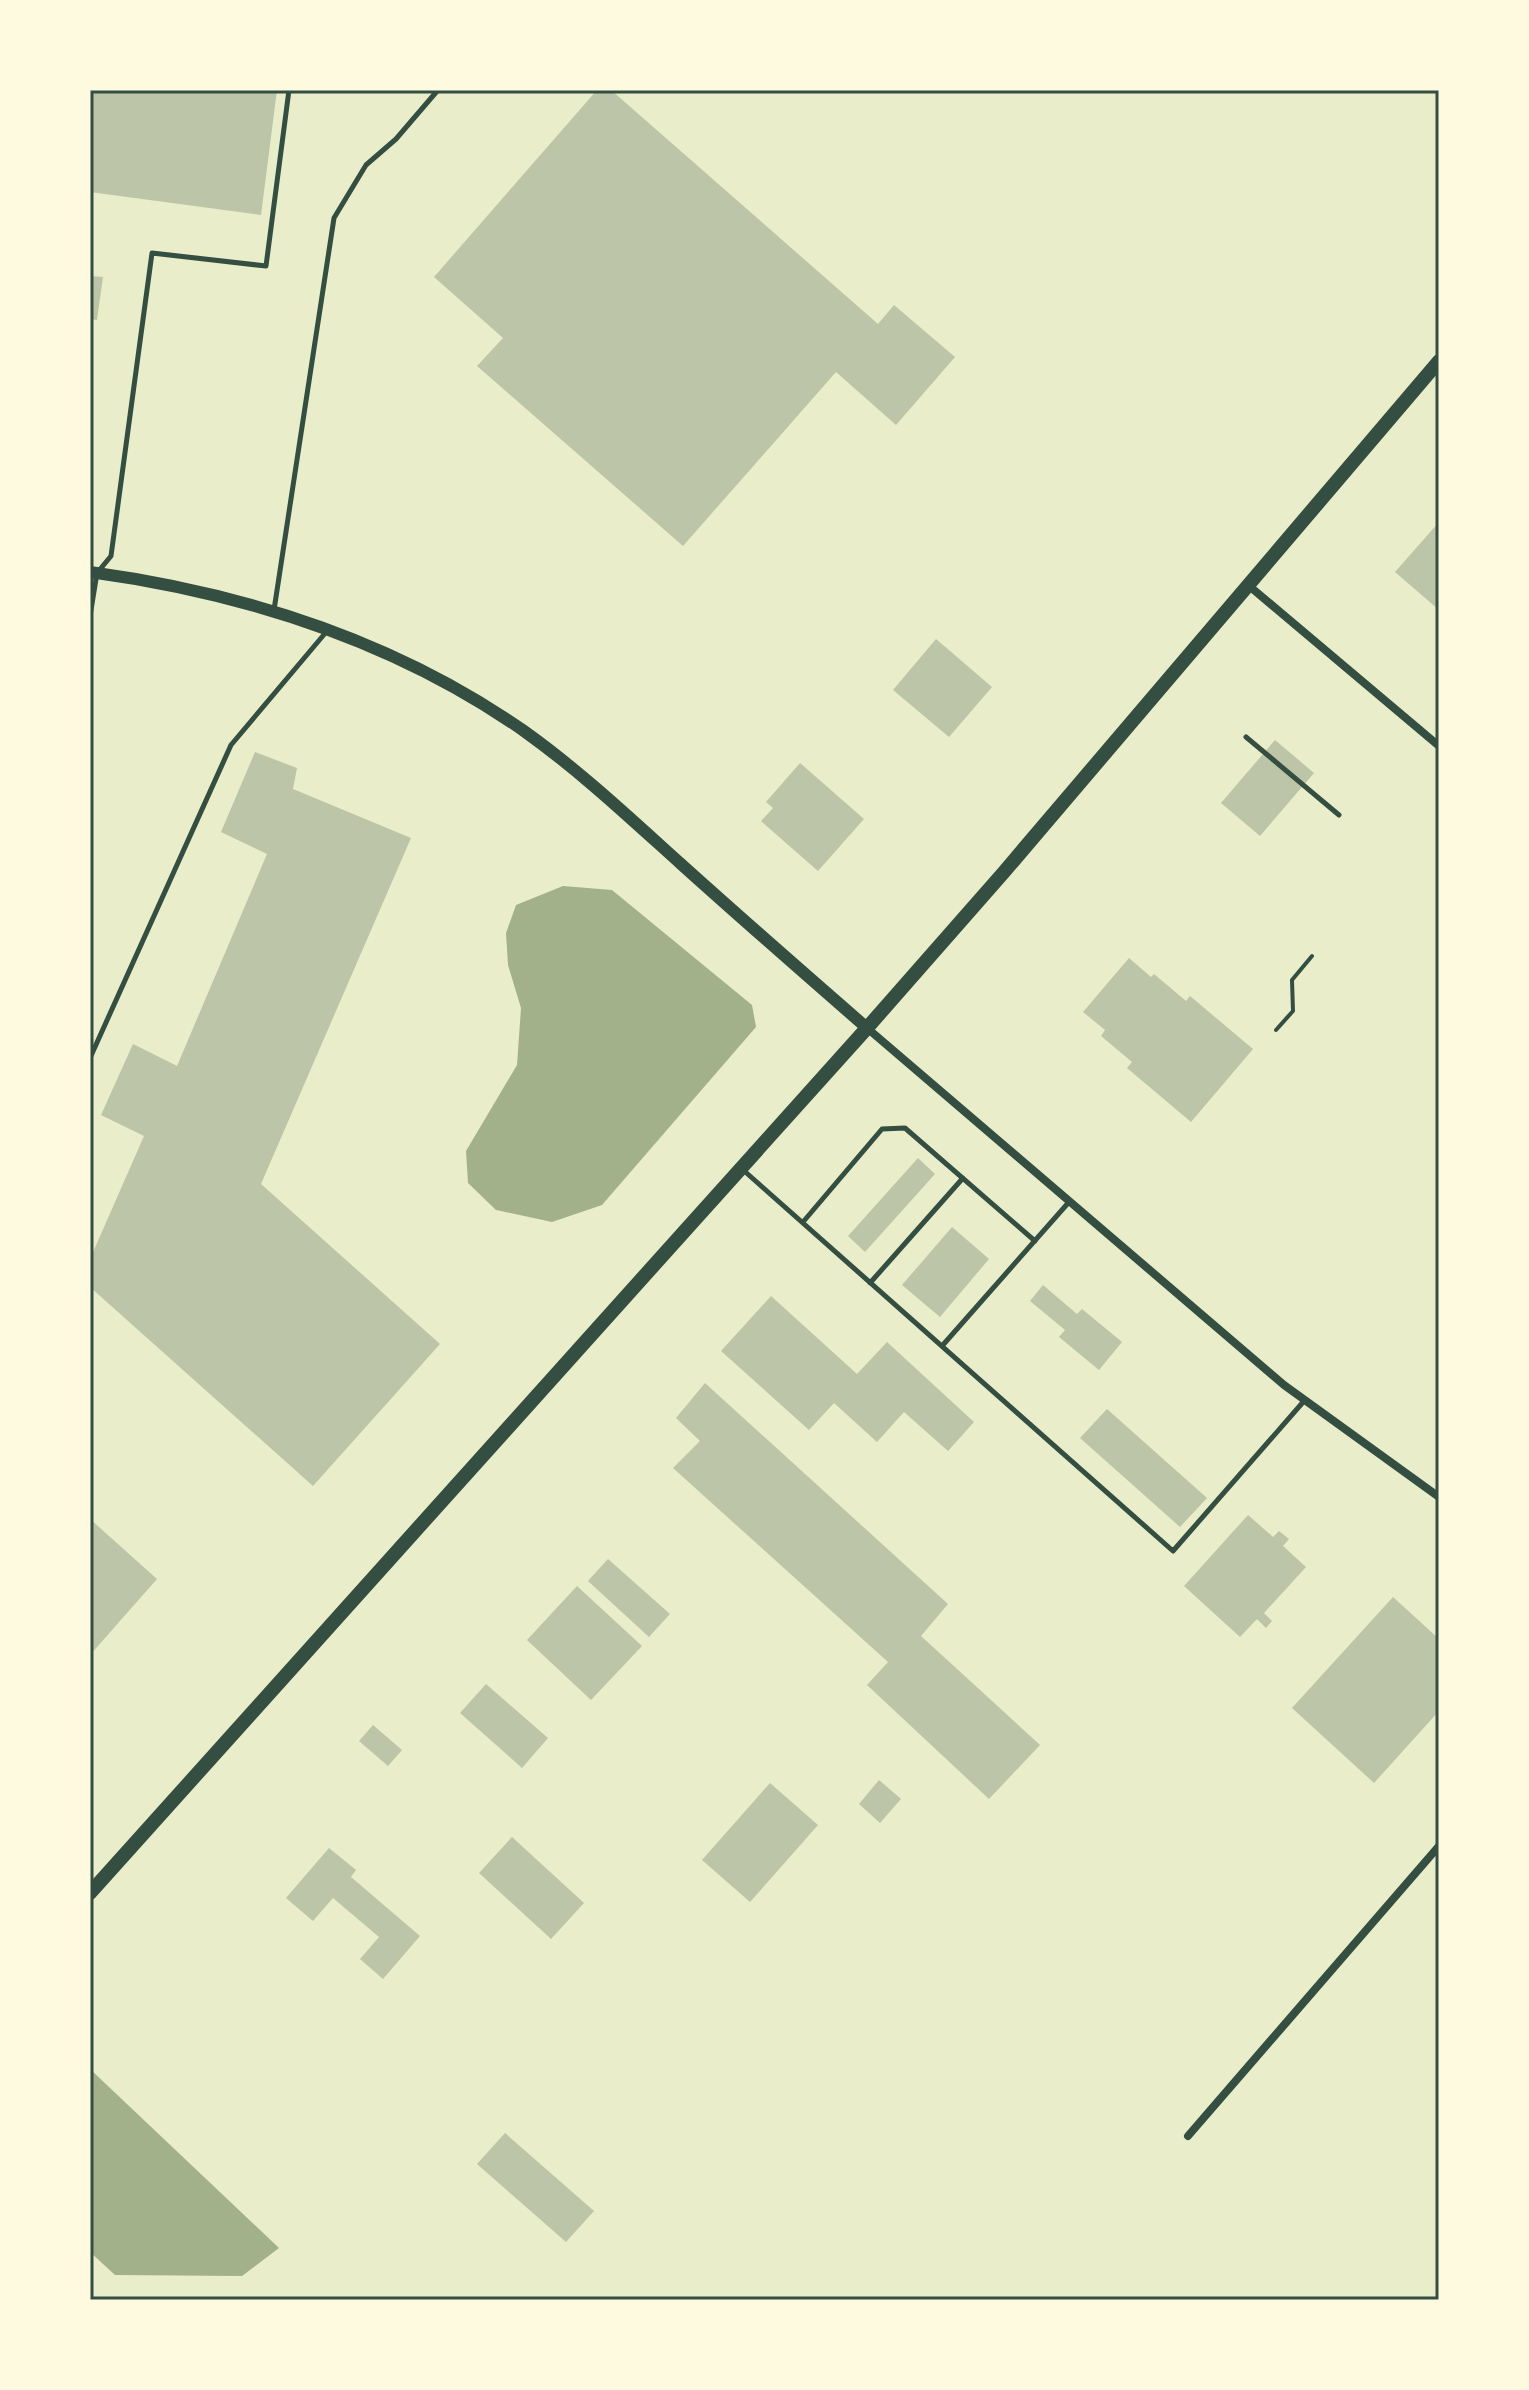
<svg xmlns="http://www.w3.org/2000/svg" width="1529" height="2390" viewBox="0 0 1529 2390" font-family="Commissioner,sans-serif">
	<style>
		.water { fill: #a3b18a }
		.building { fill: #bcc5a7 }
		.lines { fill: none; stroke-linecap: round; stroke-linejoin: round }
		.path { stroke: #344e41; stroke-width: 4 }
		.service { stroke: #344e41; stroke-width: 5 }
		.minor { stroke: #344e41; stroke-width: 8 }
		.tertiary { stroke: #344e41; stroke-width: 12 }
		.secondary { stroke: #344e41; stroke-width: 14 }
		.neatline { fill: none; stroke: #344e41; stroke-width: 3 }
	</style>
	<rect width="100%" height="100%" fill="#e9edc9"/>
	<!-- water -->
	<path class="water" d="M563,886L612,890L752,1005L756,1027L602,1205L552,1222L496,1210L468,1183L466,1151L517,1065L521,1008L508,965L506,933L516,905Z
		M90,2069L279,2248L242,2276L115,2275L90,2252Z"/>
	<!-- building -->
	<path class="building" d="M90,90H277L261,215L90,192Z
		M597,90H611L878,324L894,305L955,357L896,425L836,372L683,546L477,366L503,338L434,277Z
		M90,276L103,277L97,320L90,319Z
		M1439,522V610L1395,572Z
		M936,639L992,687L949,737L893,690Z
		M1275,740L1314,773L1260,836L1221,803Z
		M255,752L297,768L293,789L411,838L261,1184L440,1344L313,1486L90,1287V1259L144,1136L101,1115L133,1044L177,1066L267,854L221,832Z
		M800,763L864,819L818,871L761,821L773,808L766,802Z
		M1129,958L1151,977L1154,974L1186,1001L1190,996L1253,1049L1191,1122L1127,1068L1132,1062L1101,1036L1105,1030L1083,1012Z
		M918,1158L935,1174L865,1252L848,1236Z
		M952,1227L989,1259L940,1317L902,1285Z
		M1043,1285L1077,1314L1082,1309L1122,1342L1099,1370L1059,1337L1065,1330L1030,1301Z
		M771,1296L857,1374L887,1342L974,1422L948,1451L904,1412L877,1442L834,1403L809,1430L721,1351Z
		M705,1383L948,1604L921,1636L1040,1745L989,1799L867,1685L888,1662L673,1468L700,1441L676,1418Z
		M1107,1409L1207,1498L1180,1527L1080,1438Z
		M1248,1515L1273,1537L1279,1531L1289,1539L1283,1546L1306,1567L1264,1613L1272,1621L1266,1628L1257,1619L1240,1637L1184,1586Z
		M90,1519L157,1579L90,1655Z
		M608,1559L670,1614L649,1637L588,1581Z
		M577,1586L642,1646L591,1700L527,1640Z
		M1393,1597L1439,1639V1711L1374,1783L1292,1708Z
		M486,1684L548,1738L522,1768L460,1713Z
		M373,1725L402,1750L388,1766L359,1741Z
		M879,1780L901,1799L880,1823L859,1804Z
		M770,1783L818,1825L750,1902L702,1860Z
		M512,1837L584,1903L551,1939L479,1873Z
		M329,1848L356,1870L351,1877L420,1936L383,1979L360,1959L379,1937L333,1898L313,1921L286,1898Z
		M505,2133L594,2211L566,2242L477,2164Z"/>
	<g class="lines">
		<!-- path -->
		<path class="path" d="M1276,1030L1293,1011L1292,980L1312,956"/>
		<!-- service -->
		<path class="service" d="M274,610L334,218L366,165L396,139L438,90
			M90,616L97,573L111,556L152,253L266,266L289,90
			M1246,737L1339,815
			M90,1058L231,745L327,631
			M742,1169L1173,1551L1304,1401
			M803,1222L882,1129L905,1128L1035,1241
			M870,1283L963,1178
			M942,1346L1069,1202"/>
		<!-- minor -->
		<path class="minor" d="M1248,585L1439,746
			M867,1028L1284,1385L1439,1497
			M1188,2136L1439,1846"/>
		<!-- tertiary -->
		<path class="tertiary" d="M90,572C244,593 395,641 524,731C580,771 630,818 681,864C742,919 805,974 867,1028"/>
		<!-- secondary -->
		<path class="secondary" d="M90,1893L867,1028L1004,872L1439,361"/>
	</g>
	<!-- border -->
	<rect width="1529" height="2390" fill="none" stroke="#fefae0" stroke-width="184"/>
	<rect x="92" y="92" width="1345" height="2206" class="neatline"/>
</svg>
